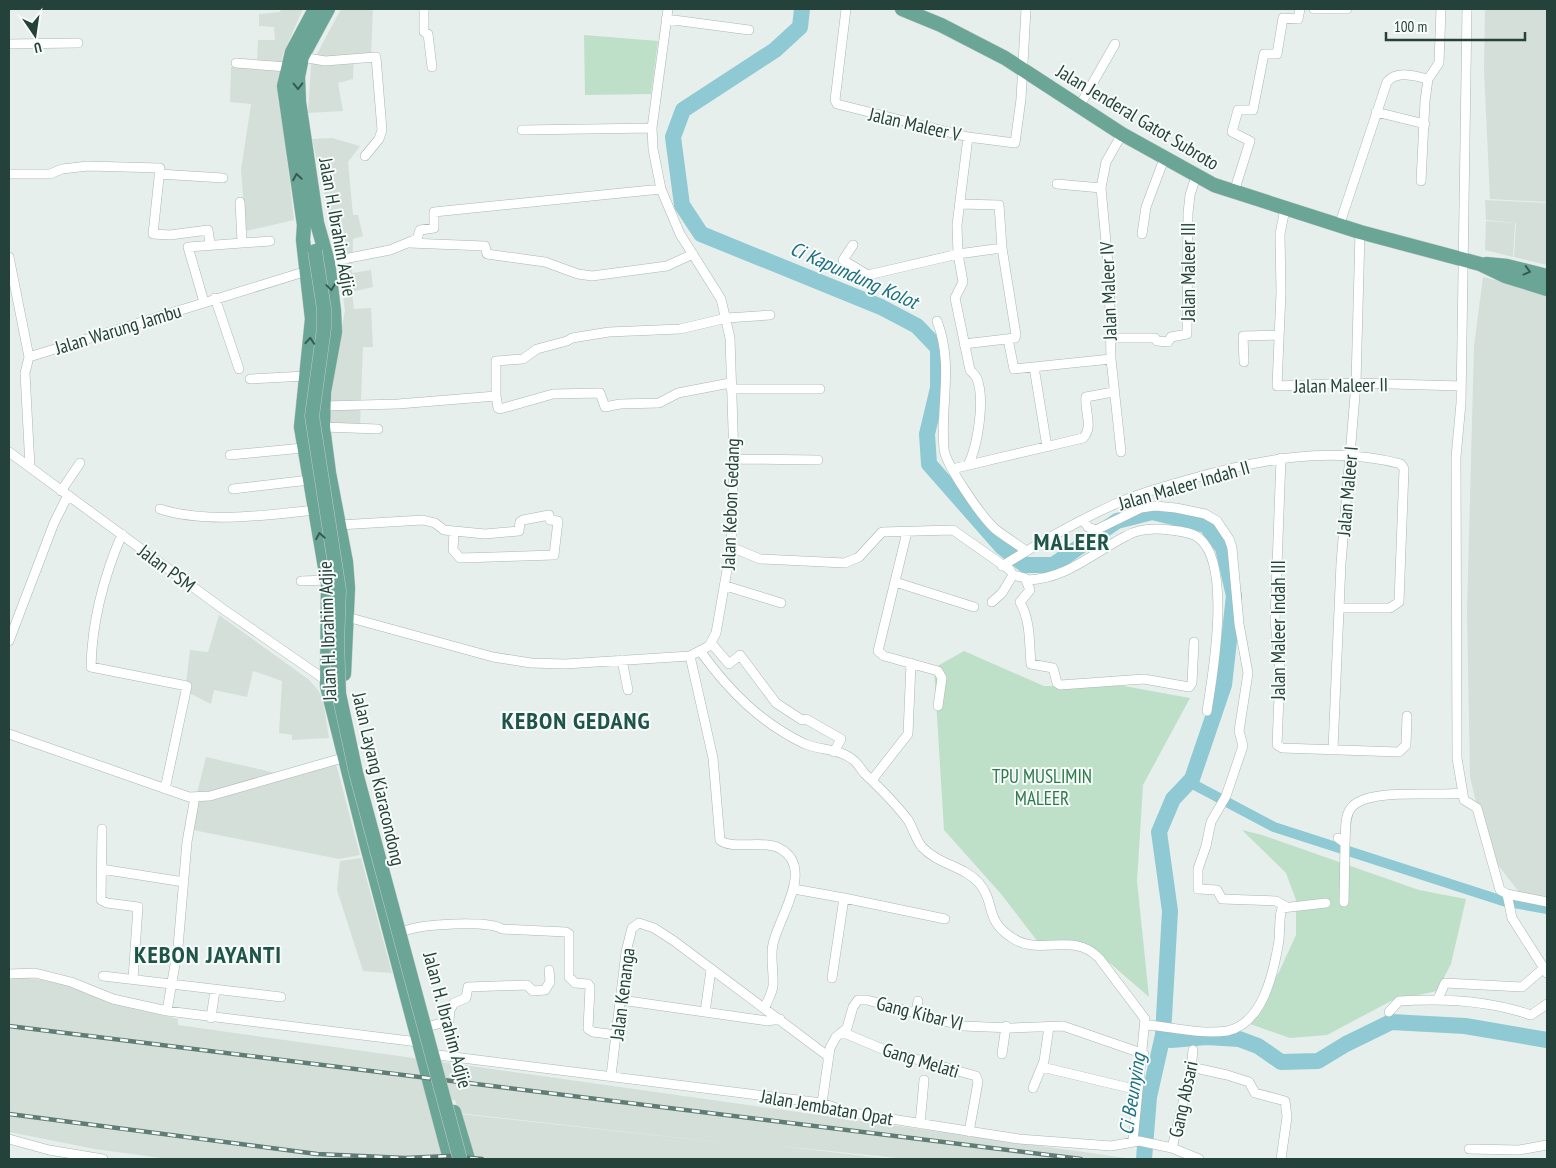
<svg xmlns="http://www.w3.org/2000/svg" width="1556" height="1168" viewBox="0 0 1556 1168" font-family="'PT Sans Narrow',sans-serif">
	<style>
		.built { fill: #d4dfda }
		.green { fill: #bfe0c8 }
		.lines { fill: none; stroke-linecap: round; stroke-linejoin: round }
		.canal { stroke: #8ec9d4; stroke-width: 10 }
		.river { stroke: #8ec9d4; stroke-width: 16 }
		.minor-casing { stroke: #a8b8b2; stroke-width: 10 }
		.primary-casing { stroke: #c2cac8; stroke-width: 15 }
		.minor { stroke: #fff; stroke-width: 9 }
		.primary { stroke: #6aa596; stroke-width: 14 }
		.rail-casing { stroke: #5f7d75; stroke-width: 4.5 }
		.rail { stroke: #f7fbf9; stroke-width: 2.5; stroke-dasharray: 8; stroke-linecap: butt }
		.primary-bridge-casing { stroke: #c2cac8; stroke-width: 15; stroke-linecap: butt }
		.primary-bridge { stroke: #6aa596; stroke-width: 14 }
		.oneway { stroke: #365b51 }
		.labels { text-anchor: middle; stroke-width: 4; stroke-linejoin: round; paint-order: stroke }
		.street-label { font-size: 19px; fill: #24423a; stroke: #f7fbf9 }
		.park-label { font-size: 19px; fill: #2d7a4b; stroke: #f7fbf9 }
		.water-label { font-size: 20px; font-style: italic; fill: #1c6f80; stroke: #f7fbf9 }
		.district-label { font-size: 24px; font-weight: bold; letter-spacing: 1px; fill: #1f5548; stroke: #f7fbf9 }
	</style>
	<rect width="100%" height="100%" fill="#e6efeb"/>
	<!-- built -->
	<path class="built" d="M281,9H303L283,54L278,79L294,220L246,231L241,170L251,104L230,102L231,67L257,63L258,40H275L274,27L259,26V14L280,12Z
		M341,9H373L371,57H354L353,79L338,83L343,111L308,113L311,65Z
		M1485,9H1547V202L1490,199L1484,70Z
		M332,138L360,146L348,162L353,215H358L363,236L353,239L352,273L371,270L373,287L352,292L354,309L371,308L373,347H363L360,427L325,425L331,379L345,311L337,250L312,139Z
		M1485,200L1547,203V265L1514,257L1516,223L1486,220Z
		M1486,221L1515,223L1513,257L1485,250Z
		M1483,277L1547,293V898L1519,892L1494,860L1482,827L1470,777L1467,611L1474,346Z
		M219,615L308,679L318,690L323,700L329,738L292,740V735L279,733L282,681L253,671L247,697L214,690L211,704L185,691L190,650L208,652Z
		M206,757L280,774L335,760L360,855L339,859L188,829Z
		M361,858L392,973L363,971L337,890L340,861Z
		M15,976L68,984L118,1005L178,1019V1025L1133,1159H906L771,1145L891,1159H472L460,1114L752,1146L753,1144L752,1146L458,1113L455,1100L429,1101L444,1159H168L95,1149L9,1132V979Z"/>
	<!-- green -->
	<path class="green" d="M584,35L658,41L651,94L585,95Z
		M964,651L1044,686H1124L1190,698L1143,785L1137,881L1149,997L1097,952L1038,942L1001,894L944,830L934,668Z
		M1242,830L1262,835L1419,890L1466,899L1451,964L1437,991L1391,1001L1327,1035L1290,1038L1250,1024L1254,1008L1279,972L1296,935V900L1286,873Z"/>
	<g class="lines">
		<!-- canal -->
		<path class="canal" d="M1189,782L1274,827L1503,901L1547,909"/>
		<!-- river -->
		<path class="river" d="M802,9L800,27L775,50L683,110L673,137L682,205L701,234L881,307L917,326L938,348V388L927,434L929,464L1002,547L1025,565H1053L1117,521L1152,512L1206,525L1223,548L1234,596L1224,685L1192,779L1173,799L1159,832L1170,911L1163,1035L1149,1097L1144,1159
			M1163,1035L1171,1040L1207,1037L1239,1039L1258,1046L1281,1062L1318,1061L1346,1044L1391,1022L1465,1026L1547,1040"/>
		<defs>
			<path id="minor" d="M424,9V32L428,34L432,67
				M846,9L835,100L837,104L968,137L1015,143L1021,99L1026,9
				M1314,9H1347
				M1467,9L1461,403L1456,457L1457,758L1464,800L1477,808L1500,890L1507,894L1547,902
				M666,19L749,30
				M9,44L78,43
				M302,57L325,61L376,57L382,130L379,139L365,156
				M236,63L287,67
				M1079,107L1115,44
				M1376,112L1425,124
				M522,130L652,128
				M968,137L957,225L958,254L963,282L955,298L970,370C972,373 976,375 977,379C985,399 978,446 968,465
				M9,174H50L62,169L88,166L160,168L153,234L170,235L208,230L210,244
				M159,174L223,178
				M1421,181L1425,101L1428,79L1439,63L1441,9
				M1057,184L1101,188
				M1234,192L1250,141L1232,132L1238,110H1253L1264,54H1277L1283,18L1298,19L1300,9
				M240,202L242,242
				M960,204L999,205L1002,248L1016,335L1015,338L964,344
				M1285,209L1280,234L1281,292L1277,386L1356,383L1461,386
				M1339,226L1387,82C1397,70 1414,76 1428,79
				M1142,234L1146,207L1164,159
				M409,243L485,246L487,254L545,262L578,274L592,276L667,266L693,254
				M853,245L843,260L868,275L958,254L1002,248
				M9,257L29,357
				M328,262L390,250L417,239L420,230L434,228V212L661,189
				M215,298L239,369
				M204,302L188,247L270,241
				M937,321C954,365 940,405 944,449C946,466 982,517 995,529C1005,537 1016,543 1026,551
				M1110,338H1155L1157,341L1168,342L1171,337L1187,334L1188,213L1190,195L1196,176
				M1008,339L1014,369L1111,359
				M29,357L307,271
				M29,357L25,373L30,467
				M1244,362L1243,336L1279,335
				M1034,367L1047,447
				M250,379L306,376
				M731,389H820
				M496,396V361L523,359L537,349L567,341L572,338L609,332L680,329L727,318L770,315
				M324,406L398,404L496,396L498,408L500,409L553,394L600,393L605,407L620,404L659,403L678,393L730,383
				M323,427L378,429
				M9,452L223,609L327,681
				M1121,452L1111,359L1109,275L1101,188L1106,162L1122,134
				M230,455L303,448
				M1281,458L1275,620L1280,671L1277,745L1282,748L1399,752L1406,745L1407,716
				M734,459L818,460
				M952,469L1083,438C1094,427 1084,410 1086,397L1113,392
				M233,489L309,480
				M61,491L80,463
				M160,509C206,524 268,515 315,510
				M1084,521L1088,527L1096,530L1141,508L1155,506L1176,508L1205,514L1217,521L1229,539L1232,548L1239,624L1248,673L1239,731L1243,746L1226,796L1211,822L1206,846L1198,869V889L1217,890L1222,899L1276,901L1285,906
				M339,525L423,520L435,523L444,530L454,531L485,534L519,531L520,522L523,520L549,515L550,520L558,521L554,555L460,558L453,550L454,531
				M907,532L878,651L884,656L938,671L942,678L938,706
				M122,534C104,576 92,622 91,667L187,686L165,789
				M731,547L760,559L845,563L859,557L882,532L953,530L1010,570L1013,575
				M1002,566C1039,543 1082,518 1122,501C1143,492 1166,486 1187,480C1256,460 1330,445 1401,464L1404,469L1399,602L1390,608H1340
				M1013,575L1025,578L1030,590L1020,602C1031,622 1029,643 1031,664L1053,668L1057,683L1060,685L1144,679L1189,687L1192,683L1194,642
				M1027,580C1066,579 1093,553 1126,536C1140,528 1155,528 1170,530C1179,531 1192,532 1199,538C1232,564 1213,674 1207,711
				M301,581L328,580
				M895,582L974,607
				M726,586L781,603
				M992,602L1002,593L1013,575
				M347,617L493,657L531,663L565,664L690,656L709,646L716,633L731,547L734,459L730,338L721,299L680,234L661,189L653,149L652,128L668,9
				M9,641L54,523L68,495
				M711,643L729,664L740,655L776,703L802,720L806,719L841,739L834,752
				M701,652C729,691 761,723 805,744C819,750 840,749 852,759C857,762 860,768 864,773C880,788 895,803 908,820C913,828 916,840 922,847C939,865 964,866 979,883C996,903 984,919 1011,937C1040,958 1072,930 1099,958L1145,1019L1133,1141
				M690,656L713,758L720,840C731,850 763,840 779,848C816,867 779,916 773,944C770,957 774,972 773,986C772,993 768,1000 765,1007
				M622,660L628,690
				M9,734L189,797L210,796L346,757
				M1333,749L1341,563L1356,383L1360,232
				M872,780L908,734L911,663
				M102,829L101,900L107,903L138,907L133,979
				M1338,838L1345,843L1344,902
				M1345,843C1346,832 1344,817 1351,808C1367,787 1436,797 1461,793
				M101,869L184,882
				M794,889L844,898L832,978
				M1507,894L1512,918L1547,973
				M844,898L945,919
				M405,931C421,924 488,920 502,929L566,932L569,934V977L575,983L588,984L590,987L588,1029L593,1032L617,1035
				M9,974L35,973L71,982L113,999L167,1011L418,1042
				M103,976L281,997
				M1438,999L1445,983L1522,987L1544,968
				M621,1000L767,1021L780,1019
				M167,1011L178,947L187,842L195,797
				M705,1012L711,970
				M1389,1012L1399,1001C1444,998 1488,1000 1531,1015L1547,1004
				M916,1013L918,1001
				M211,1018L215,990
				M1147,1025C1172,1027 1202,1035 1227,1031C1262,1024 1273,975 1278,946C1281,934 1278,920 1282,908L1326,903
				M430,1026L449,1021L450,1010L454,1003L466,998L468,987L527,985L533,991L545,990L550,982L549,970
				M842,1032L887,1051L976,1076L978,1082L969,1132
				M1002,1054L1006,1026
				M438,1055L822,1103L847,1112L1019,1139L1111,1146L1139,1141L1172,1148L1199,1159
				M1042,1067L1138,1090
				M1191,1067L1227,1075L1249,1082L1255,1093L1285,1101L1287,1117L1281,1159
				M611,1076L626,952L632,928L639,923L654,928L674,941L829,1057
				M1033,1088L1044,1061L1049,1027
				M822,1103L830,1048L836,1037L847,1028L853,1007L858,1000H867L963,1026L1012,1028L1063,1026L1144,1054
				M920,1124L924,1080
				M9,1139L49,1150L103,1159
				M1172,1148L1191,1070L1193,1050
				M1469,1149L1519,1150L1547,1145"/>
			<path id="primary" d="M315,9L292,52L284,86L304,225L303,240L312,319L301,427L328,585L327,686L367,846L450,1159
				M328,9L302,57L298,77L299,102L317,223L328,262L334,311L335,332L324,392L323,427L329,473L346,562L348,588L344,674
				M902,9L941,25L1005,58L1122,134L1214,185L1360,232L1480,264L1505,276L1547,289
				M1486,264L1507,266L1547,276
				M454,1112L468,1159"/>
		</defs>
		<!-- minor casing -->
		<use href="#minor" class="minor-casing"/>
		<!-- primary casing -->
		<use href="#primary" class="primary-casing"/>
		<!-- minor -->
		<use href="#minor" class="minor"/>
		<!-- primary -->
		<use href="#primary" class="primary"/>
		<defs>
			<path id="rail" d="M9,1026L1081,1159
				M9,1114L317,1154L405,1158L449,1156L482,1159"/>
		</defs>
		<!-- rail casing -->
		<use href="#rail" class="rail-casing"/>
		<!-- rail -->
		<use href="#rail" class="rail"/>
		<defs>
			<path id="primary-bridge" d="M315,251L324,309V328L312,416L339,590L337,643L339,694L356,773L460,1159"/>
		</defs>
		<!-- primary-bridge casing -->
		<use href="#primary-bridge" class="primary-bridge-casing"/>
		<!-- primary-bridge -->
		<use href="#primary-bridge" class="primary-bridge"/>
	</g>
	<!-- one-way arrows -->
	<defs><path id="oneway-chevron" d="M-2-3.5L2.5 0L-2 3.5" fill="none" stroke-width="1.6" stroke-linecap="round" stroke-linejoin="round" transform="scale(1.25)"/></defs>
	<g class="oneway">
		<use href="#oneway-chevron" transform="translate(298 86) rotate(89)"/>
		<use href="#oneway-chevron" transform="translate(297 177) rotate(-99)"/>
		<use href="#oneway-chevron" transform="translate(1527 271) rotate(15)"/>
		<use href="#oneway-chevron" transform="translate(331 287) rotate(82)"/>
		<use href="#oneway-chevron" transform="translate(310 341) rotate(-86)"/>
		<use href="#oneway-chevron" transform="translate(320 536) rotate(-100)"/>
	</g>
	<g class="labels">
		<!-- street labels -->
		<g class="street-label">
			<text transform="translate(1138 117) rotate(31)" y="7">Jalan Jenderal Gatot Subroto</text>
			<text transform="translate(915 124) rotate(13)" y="7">Jalan Maleer V</text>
			<text transform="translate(338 227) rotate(80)" y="7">Jalan H. Ibrahim Adjie</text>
			<text transform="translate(1188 272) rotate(-90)" y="7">Jalan Maleer III</text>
			<text transform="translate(1108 291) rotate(-92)" y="7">Jalan Maleer IV</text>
			<text transform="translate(118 329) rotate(-17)" y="7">Jalan Warung Jambu</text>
			<text transform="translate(1341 385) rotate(-1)" y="7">Jalan Maleer II</text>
			<text transform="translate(1184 485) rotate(-16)" y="7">Jalan Maleer Indah II</text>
			<text transform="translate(1347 491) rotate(-85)" y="7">Jalan Maleer I</text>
			<text transform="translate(730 504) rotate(-88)" y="7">Jalan Kebon Gedang</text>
			<text transform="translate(167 568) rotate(37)" y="7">Jalan PSM</text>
			<text transform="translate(1278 630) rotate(-90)" y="7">Jalan Maleer Indah III</text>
			<text transform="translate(327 631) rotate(-92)" y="7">Jalan H. Ibrahim Adjie</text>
			<text transform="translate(379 779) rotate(77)" y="7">Jalan Layang Kiaracondong</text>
			<text transform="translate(622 994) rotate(-83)" y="7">Jalan Kenanga</text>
			<text transform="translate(920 1013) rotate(14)" y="7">Gang Kibar VI</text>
			<text transform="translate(448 1020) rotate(75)" y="7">Jalan H. Ibrahim Adjie</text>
			<text transform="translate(921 1060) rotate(17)" y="7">Gang Melati</text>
			<text transform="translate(1183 1099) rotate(-78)" y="7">Gang Absari</text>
			<text transform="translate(827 1107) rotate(10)" y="7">Jalan Jembatan Opat</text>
		</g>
		<!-- park labels -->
		<g class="park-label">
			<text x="1042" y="783">TPU MUSLIMIN<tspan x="1042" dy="22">MALEER</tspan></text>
		</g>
		<!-- water labels -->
		<g class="water-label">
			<text transform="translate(854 275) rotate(24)" y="7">Ci Kapundung Kolot</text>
			<text transform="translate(1132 1094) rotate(-81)" y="7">Ci Beunying</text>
		</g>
		<!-- district labels -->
		<g class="district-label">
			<text x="1072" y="550">MALEER</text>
			<text x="576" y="729">KEBON GEDANG</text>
			<text x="208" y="963">KEBON JAYANTI</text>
		</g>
	</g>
	<!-- border -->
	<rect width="1556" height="1168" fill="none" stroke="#24423a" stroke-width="20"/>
	<!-- north arrow -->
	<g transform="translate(35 35) rotate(167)" stroke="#f7fbf9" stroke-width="4" paint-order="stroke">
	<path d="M0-4L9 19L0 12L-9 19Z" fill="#24423a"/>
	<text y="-8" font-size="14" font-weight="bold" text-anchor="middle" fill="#24423a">U</text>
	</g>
	<!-- scale -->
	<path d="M1386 32v8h139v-8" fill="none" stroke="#24423a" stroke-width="2.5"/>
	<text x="1394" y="32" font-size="15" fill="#24423a" stroke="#f7fbf9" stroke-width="4" paint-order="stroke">100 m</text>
</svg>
